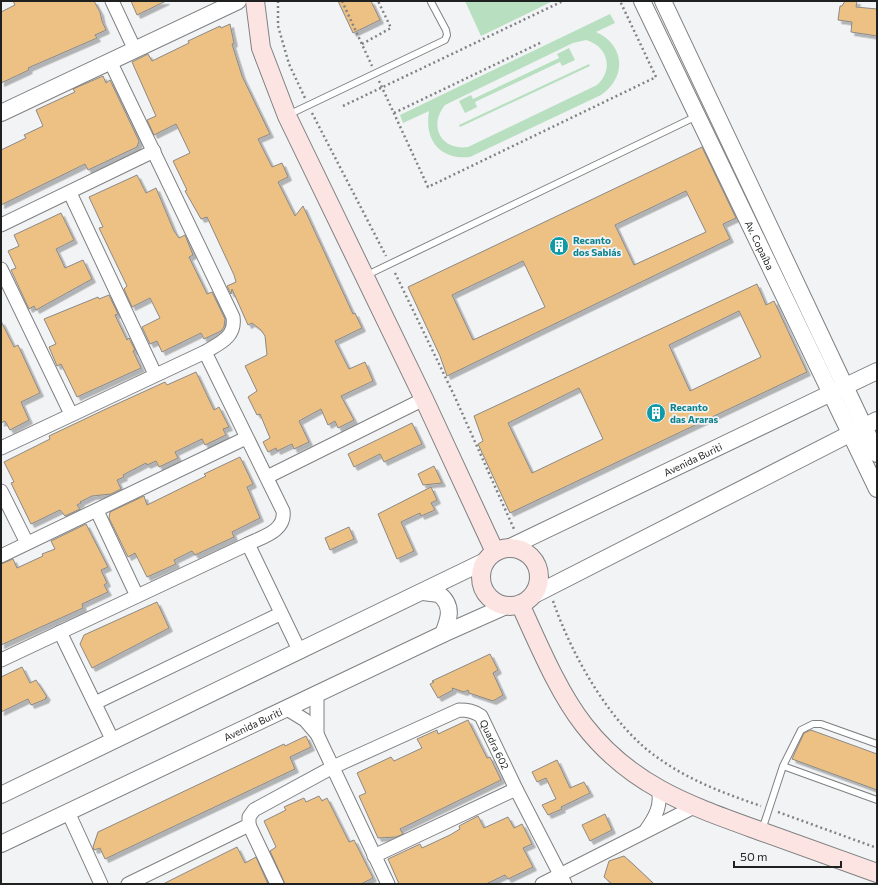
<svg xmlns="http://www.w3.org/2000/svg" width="878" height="885" viewBox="0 0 878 885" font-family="Commissioner,sans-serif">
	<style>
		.green { fill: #b8e0c0; fill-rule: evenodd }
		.building { fill: #edc184; stroke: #8b8987; fill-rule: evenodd; filter: url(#shadow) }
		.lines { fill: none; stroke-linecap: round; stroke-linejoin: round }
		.service-casing { stroke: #7f8082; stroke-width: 8 }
		.minor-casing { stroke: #7f8082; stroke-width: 15 }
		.tertiary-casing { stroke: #7f8082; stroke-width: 18 }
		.secondary-casing { stroke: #7f8082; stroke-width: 20 }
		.path { stroke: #818283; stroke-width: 2.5; stroke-dasharray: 2 3; stroke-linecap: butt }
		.service { stroke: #fff; stroke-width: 6 }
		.minor { stroke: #fff; stroke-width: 13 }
		.tertiary { stroke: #fff; stroke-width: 16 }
		.secondary { stroke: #fce4e2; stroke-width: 18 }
		.labels { text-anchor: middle; stroke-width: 3.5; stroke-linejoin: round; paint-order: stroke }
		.culture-label { font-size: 10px; font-weight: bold; fill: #0d838f; stroke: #f2f3f5; text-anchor: start }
		.street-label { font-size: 10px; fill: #1f2020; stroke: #f2f3f5 }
	</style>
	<defs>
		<filter id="shadow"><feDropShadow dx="3.5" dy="3.5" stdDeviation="0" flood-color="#0004"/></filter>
	</defs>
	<rect width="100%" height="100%" fill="#f2f3f5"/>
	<!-- green -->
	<path class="green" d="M465,1H553L481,36Z
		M610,14L615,23L596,32C625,45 627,77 601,95L470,157C440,160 424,140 429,111L403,123L400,115ZM586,40C608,46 614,70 597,85L468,147C441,151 428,126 445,105L573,43Z
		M569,48L575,60L562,66L560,62L475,102L477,107L465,113L459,101L471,95L473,99L559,58L557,54Z
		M589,64L590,66L460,127L459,125Z"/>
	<!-- building -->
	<path class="building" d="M13,1H94L100,12L102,21L106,30L95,35L97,38L28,68L29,70L1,83V12L15,5Z
		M131,1H166L137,15Z
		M338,1H371L380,20L353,33Z
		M845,1H857L856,7L877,9V36L851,32L852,22L838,20L840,6H842Z
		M230,24L234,43L232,44L242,76L270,134L258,139L272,167L282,163L288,177L278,182L295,216L303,206L353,314L355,313L362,328L335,341L349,369L365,362L373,381L341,396L354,420L338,428L335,421L328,425L321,409L299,421L309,442L294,449L292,444L277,451L276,448L268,452L263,442L270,438L260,414L257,415L248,397L257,391L245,366L267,355L265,336L261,330L252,323L248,325L232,289L231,294L227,286L236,282L234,275L207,217L201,219L185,191L187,190L173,161L190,153L176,124L154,135L147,120L156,116L132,62L148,54L152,61L189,43L188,41L220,26L221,28Z
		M103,76L106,83L110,80L139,141L137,147L88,170L85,164L1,205V150L26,138L24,135L43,126L36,110L75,92L73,89Z
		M702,147L736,218L723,224L730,239L447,376L440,356L408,287ZM686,191L706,232L634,265L615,225ZM523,261L545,307L473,340L452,295Z
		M137,175L146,193L156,188L174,231L179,238L185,235L193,255L189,257L207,294L212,292L225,319L224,327L221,331L204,339L201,333L162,352L157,341L150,344L142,327L160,318L150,298L132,307L124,289L127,286L99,228L103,227L89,197Z
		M61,213L74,240L56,249L65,268L83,260L92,279L36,310L34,306L29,309L11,270L16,268L8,251L19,246L14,235Z
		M757,284L766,305L774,301L807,372L510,513L478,444L483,441L474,416ZM739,311L761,357L690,391L669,345ZM579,388L603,439L532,473L508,423Z
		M109,295L118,314L115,315L127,340L129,338L135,350L133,351L141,368L77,397L61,364L57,366L49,347L56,344L44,319L98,297L99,299Z
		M1,321L14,347L18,345L40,393L21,402L29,420L10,430L5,421L1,423Z
		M196,372L214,410L219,407L229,427L223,429L226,435L205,445L202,439L175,452L178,458L159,467L156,461L147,465L146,463L123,475L124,477L117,480L121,489L111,494L92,496L80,502L81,503L77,505L80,509L65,516L60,510L31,524L11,483L14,482L4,462L50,439L49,436L108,408L165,382L167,385Z
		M412,423L422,444L384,462L380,454L354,467L348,454Z
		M240,457L253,484L247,487L260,518L232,532L234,537L195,555L192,551L174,560L176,564L147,577L135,553L128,557L109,518L110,512L144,496L147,505L206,476L204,474Z
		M434,466L442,483L423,485L418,474Z
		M431,487L437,500L431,503L435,510L421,516L420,513L401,522L414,551L397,559L378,514Z
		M86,524L108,567L101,570L107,583L104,585L108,592L82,604L83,608L1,645V564L13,559L17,568L43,556L42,554L55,549L51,541Z
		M349,527L354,539L330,550L325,538Z
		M157,602L169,628L92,668L80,644L84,635Z
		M490,654L498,670L493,673L503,695L493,701L469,693L468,690L464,692L452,688L453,690L438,698L430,684L434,682L432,681Z
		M22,667L30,683L36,680L47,697L45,698L46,699L31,705L28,699L1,712V677Z
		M468,720L487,758L490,757L501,780L400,829L403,834L396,837L378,838L359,796L366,793L357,773L391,757L394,761L422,748L417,739L437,730L438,734Z
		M811,730L877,754V790L792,759L804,733Z
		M306,736L311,747L290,757L295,769L105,859L100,848L94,850L93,847L98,832L284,744L285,746Z
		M557,760L570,788L584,782L590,793L561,807L562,809L548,815L542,805L556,799L546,778L537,782L532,772Z
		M319,796L322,801L327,798L349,842L354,840L373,878L361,884H285L270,851L276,847L264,821L286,810L284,807L304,798L306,802Z
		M605,814L612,830L590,841L582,825Z
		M478,816L484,828L508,817L514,828L522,824L532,844L523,848L533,867L508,879L505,875L486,884H399L388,859L420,844L422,848L450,835L460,829L459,826Z
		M237,847L245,863L256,857L268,884H163Z
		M624,856L634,865L654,884H612L604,877L609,861Z"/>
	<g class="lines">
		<defs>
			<path id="service" d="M288,115L445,40L447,35L446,30L431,2
				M365,276L697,116
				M783,766L877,800
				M762,830L783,766L801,730L813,724H821L877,744"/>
			<g id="minor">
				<path d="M112,1L135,50"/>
				<path d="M70,193L155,374"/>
				<path d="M1,225L154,151"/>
				<path d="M1,269L71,414"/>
				<path d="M1,448L205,352C220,343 236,337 233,317L110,61"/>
				<path d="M267,477L424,399"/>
				<path d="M1,491L27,543"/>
				<path d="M97,511L137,596"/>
				<path d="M248,544L300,652"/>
				<path d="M1,556L246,438"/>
				<path d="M60,632L113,741"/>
				<path d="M1,660L248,544C262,537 286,531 283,511L205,352"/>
				<path d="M317,695V734"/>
				<path d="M95,703L280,614"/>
				<path d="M287,709L305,720L317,734L388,884"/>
				<path d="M68,812L101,884"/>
				<path d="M249,825L277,884"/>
				<path d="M646,830C656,816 662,805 658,788"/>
				<path d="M374,856L516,789"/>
				<path id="s1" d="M128,884L249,825V817L254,810L333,767L459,710C468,710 473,711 481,716L516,789L565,884"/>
				<path d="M542,884L694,807"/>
			</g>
			<g id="tertiary">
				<path id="s2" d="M642,1L877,489"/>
				<path d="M663,1L877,454"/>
				<path d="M1,113L238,1"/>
				<path id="s3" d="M508,548L877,371"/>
				<path d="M423,592L439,594C454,606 449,619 443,634"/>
				<path d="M532,596L877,420"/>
				<path d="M1,795L485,561"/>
				<path id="s4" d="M1,844L443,634L506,606"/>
			</g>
			<path id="secondary" d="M255,1L261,48L287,116L424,399L495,552
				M481 577a29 29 0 1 1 58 0a29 29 0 1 1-58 0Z
				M520,604C538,643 558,692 584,725C631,786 691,806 760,831C799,845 838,859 877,873"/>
		</defs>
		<!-- service casing -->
		<use href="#service" class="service-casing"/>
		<!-- minor casing -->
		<use href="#minor" class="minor-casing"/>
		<!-- tertiary casing -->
		<use href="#tertiary" class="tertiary-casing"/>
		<!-- secondary casing -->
		<use href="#secondary" class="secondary-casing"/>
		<!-- path -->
		<path class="path" d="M278,1V26L289,64L305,98
			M342,1L372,66
			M362,44L391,28L378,1
			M379,81L428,187L656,77L620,1
			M343,106L563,1
			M312,113L386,256
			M394,113L542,42
			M395,273L454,395L514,529
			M532,552L540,563L544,574
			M553,601C572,656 612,728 661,760C691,781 726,794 761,806
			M778,812L877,848"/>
		<!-- service -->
		<use href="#service" class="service"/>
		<!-- minor -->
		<use href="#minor" class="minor"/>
		<!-- tertiary -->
		<use href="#tertiary" class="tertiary"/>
		<!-- secondary -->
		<use href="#secondary" class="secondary"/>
	</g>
	<!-- icons -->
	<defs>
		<symbol id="building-disc" viewBox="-11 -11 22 22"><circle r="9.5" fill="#0f9aa8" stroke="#f2f3f5"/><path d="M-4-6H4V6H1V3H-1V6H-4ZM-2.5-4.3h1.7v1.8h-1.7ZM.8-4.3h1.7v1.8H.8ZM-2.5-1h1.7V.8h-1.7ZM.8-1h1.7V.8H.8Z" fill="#fff"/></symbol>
	</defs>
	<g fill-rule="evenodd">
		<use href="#building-disc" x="548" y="235" width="22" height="22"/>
		<use href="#building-disc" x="645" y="402" width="22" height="22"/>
	</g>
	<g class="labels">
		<!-- culture labels -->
		<g class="culture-label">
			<text x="573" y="244">Recanto<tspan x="573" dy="12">dos Sabiás</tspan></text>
			<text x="670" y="411">Recanto<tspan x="670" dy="12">das Araras</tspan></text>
		</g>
		<!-- street labels -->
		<g class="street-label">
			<text dy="4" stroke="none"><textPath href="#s2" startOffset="271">Av. Copaíba</textPath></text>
			<text dy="4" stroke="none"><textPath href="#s3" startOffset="205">Avenida Buriti</textPath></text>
			<text dy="4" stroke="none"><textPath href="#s4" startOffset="279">Avenida Buriti</textPath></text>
			<text dy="4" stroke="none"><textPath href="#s1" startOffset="434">Quadra 602</textPath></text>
		</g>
	</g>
	<!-- border -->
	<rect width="878" height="885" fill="none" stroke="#1f2020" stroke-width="4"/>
	<!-- scale -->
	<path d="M734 861v6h107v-6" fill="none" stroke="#1f2020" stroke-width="2"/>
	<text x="740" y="861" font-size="12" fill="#1f2020" stroke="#f2f3f5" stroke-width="3" paint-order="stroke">50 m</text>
</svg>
